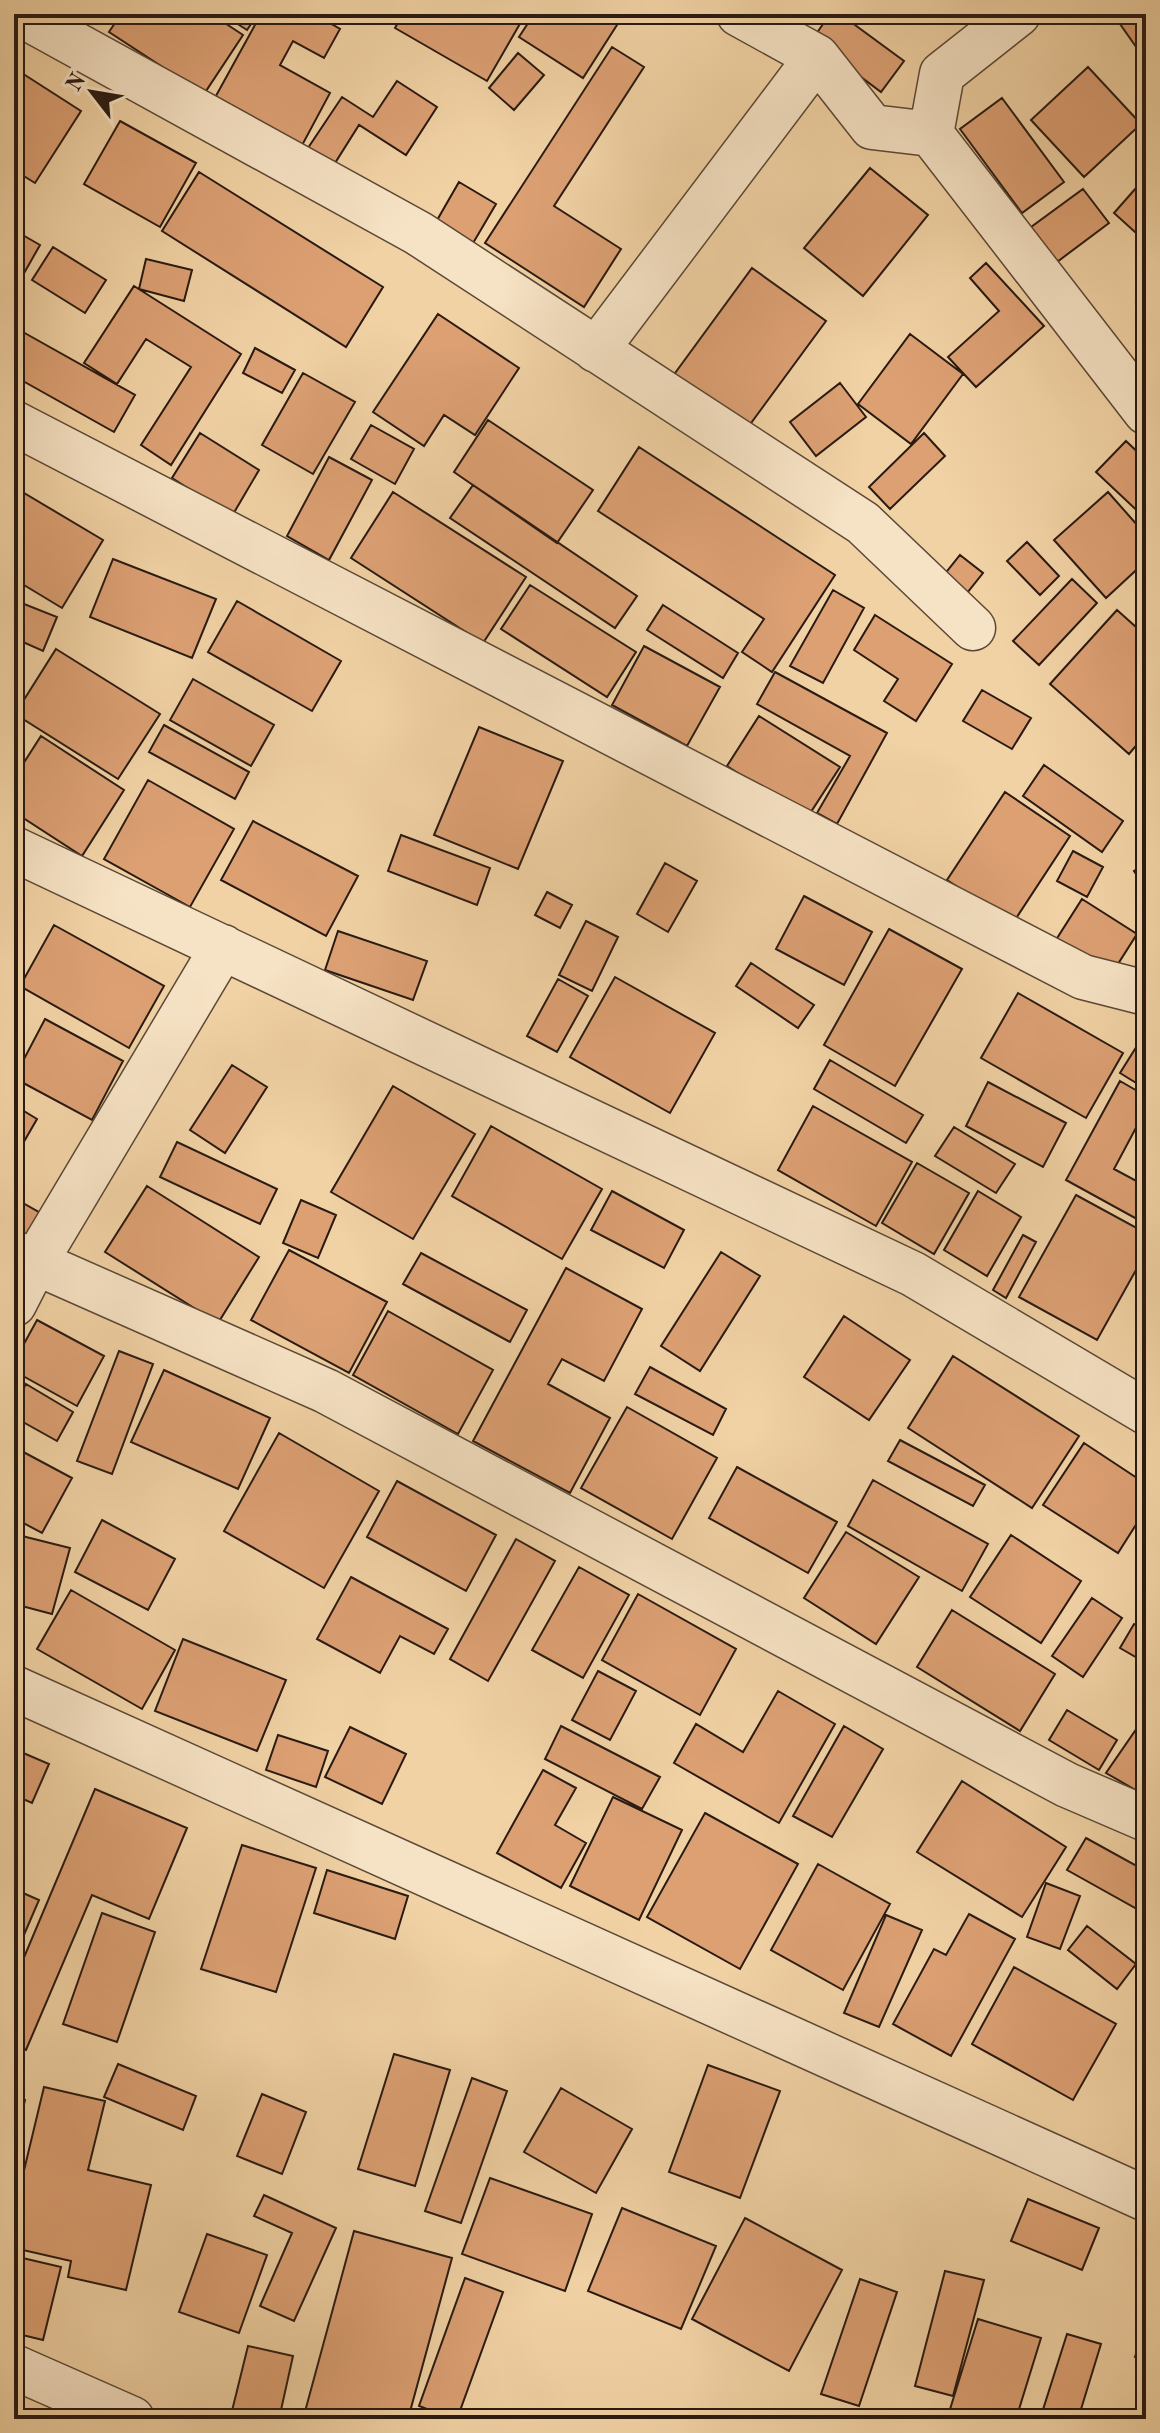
<svg xmlns="http://www.w3.org/2000/svg" width="1160" height="2433" viewBox="0 0 1160 2433" font-family="'Old Standard TT',serif">
	<style>
		.building { fill: #dca073; stroke: #291a12; stroke-width: 2 }
		.lines { fill: none; stroke-linecap: round; stroke-linejoin: round }
		.street-casing { stroke: #5b4836; stroke-width: 47 }
		.street { stroke: #f6e2c4; stroke-width: 44 }
	</style>
	<rect width="100%" height="100%" fill="#f1d2a4"/>
	<filter id="stains"><feTurbulence type="fractalNoise" baseFrequency=".0025" numOctaves="4"/><feColorMatrix values="0 0 0 0 .2 0 0 0 0 .09 0 0 0 0 .02 0 0 0 .5 -.17"/></filter>
	<radialGradient id="worn" r=".72"><stop offset=".6" stop-color="#630" stop-opacity="0"/><stop offset="1" stop-color="#630" stop-opacity=".3"/></radialGradient>
	<!-- building -->
	<path class="building" d="M121,14H211L243,35L204,94L109,32Z
		M222,14H258L247,30Z
		M261,14H314L340,29L324,58L293,41L280,65L330,93L299,151L212,103Z
		M403,14H522L525,15L487,81L395,28Z
		M534,14H624L583,78L519,37Z
		M830,14H840L904,61L881,92L812,40Z
		M1113,14H1146V61Z
		M612,47L644,67L554,206L621,249L584,307L485,243Z
		M518,53L544,75L514,110L489,88Z
		M1088,67L1141,124L1084,177L1031,120Z
		M14,68L81,111L35,183L14,170Z
		M397,81L437,107L406,155L359,125L330,171L304,154L342,97L373,117Z
		M1002,98L1064,182L1022,213L960,129Z
		M120,121L196,163L160,227L84,184Z
		M870,168L928,215L863,296L804,248Z
		M199,172L383,287L346,347L162,231Z
		M459,182L496,204L469,250L432,229Z
		M1136,188L1146,197V242L1114,213Z
		M1083,189L1109,223L1053,265L1027,230Z
		M14,230L40,245L14,291Z
		M53,247L106,280L85,313L32,280Z
		M146,259L192,270L184,301L139,289Z
		M986,263L1044,326L976,387L948,357L999,311L970,278Z
		M752,268L826,321L743,434L670,380Z
		M134,286L241,354L171,465L141,445L191,367L146,339L117,384L84,363Z
		M1146,293V315L1136,302Z
		M438,314L519,368L475,435L444,415L424,446L373,412Z
		M14,327L135,395L114,432L14,376Z
		M910,334L963,374L911,444L858,404Z
		M255,348L295,370L282,393L243,373Z
		M303,373L355,402L313,474L262,445Z
		M840,383L866,417L816,456L790,422Z
		M488,420L593,490L557,543L454,472Z
		M371,425L414,449L395,484L351,459Z
		M200,433L259,470L232,516L172,478Z
		M924,433L945,456L890,509L869,487Z
		M1126,441L1146,460V519L1096,472Z
		M639,447L835,575L772,672L742,652L764,619L598,511Z
		M329,457L372,480L329,560L287,536Z
		M473,485L637,596L615,628L450,518Z
		M14,487L103,540L62,608L14,579Z
		M393,492L526,577L483,643L351,558Z
		M1108,492L1146,535V561L1106,598L1054,540Z
		M1027,542L1059,576L1040,595L1007,561Z
		M960,555L983,573L959,603L936,585Z
		M113,559L216,599L192,658L90,617Z
		M1072,579L1097,603L1039,665L1013,641Z
		M530,585L636,652L607,697L501,629Z
		M833,590L864,608L823,683L790,666Z
		M14,600L57,617L43,651L14,638Z
		M237,601L341,661L312,711L208,652Z
		M663,605L738,653L723,678L647,630Z
		M1117,610L1146,636V734L1129,754L1050,684Z
		M875,615L952,664L916,721L884,701L898,679L854,650Z
		M644,646L720,687L687,746L612,705Z
		M56,649L160,714L118,779L15,714Z
		M775,672L887,733L837,824L817,813L850,756L757,704Z
		M193,679L274,725L251,766L170,720Z
		M982,690L1031,718L1012,749L963,721Z
		M759,716L840,767L807,818L727,766Z
		M164,725L249,772L235,799L149,752Z
		M479,727L563,761L518,869L434,835Z
		M41,736L124,790L82,856L14,812V778Z
		M1044,765L1123,821L1102,852L1023,796Z
		M148,780L234,829L190,907L104,859Z
		M1005,792L1070,836L1013,923L947,880Z
		M253,821L358,876L326,936L221,880Z
		M401,835L490,868L477,905L388,871Z
		M1073,851L1103,867L1087,897L1057,881Z
		M665,863L697,881L668,932L637,914Z
		M1146,863V889L1134,871Z
		M547,892L572,905L560,928L535,915Z
		M804,896L872,932L844,985L776,949Z
		M1082,899L1137,934L1109,978L1054,943Z
		M586,921L618,937L592,991L559,975Z
		M54,925L164,986L129,1048L20,986Z
		M889,929L962,969L895,1086L824,1045Z
		M338,931L427,961L413,1000L325,970Z
		M751,963L814,1005L798,1028L736,986Z
		M615,977L715,1033L670,1113L570,1057Z
		M558,979L588,996L557,1052L527,1036Z
		M1018,993L1123,1053L1086,1118L981,1058Z
		M45,1019L123,1061L92,1120L14,1078Z
		M1145,1033L1146,1034V1089L1120,1073Z
		M830,1060L923,1115L906,1143L814,1089Z
		M232,1065L267,1087L225,1153L190,1130Z
		M1120,1081L1146,1096V1109L1114,1169L1146,1186V1224L1066,1180Z
		M988,1082L1066,1123L1043,1167L966,1126Z
		M393,1086L475,1134L413,1239L331,1192Z
		M14,1105L37,1119L14,1159Z
		M813,1106L912,1162L876,1226L778,1170Z
		M491,1126L602,1189L562,1259L452,1196Z
		M954,1127L1015,1164L996,1193L935,1156Z
		M177,1142L277,1189L260,1224L160,1177Z
		M917,1163L969,1193L934,1254L882,1223Z
		M147,1186L259,1257L218,1323L105,1252Z
		M612,1191L684,1230L664,1268L591,1230Z
		M978,1191L1021,1217L987,1276L944,1250Z
		M1076,1195L1146,1233V1252L1097,1340L1019,1297Z
		M14,1198L44,1215L24,1251L14,1245Z
		M301,1200L336,1215L318,1258L283,1243Z
		M1023,1235L1036,1242L1006,1298L993,1290Z
		M289,1250L387,1302L349,1373L251,1320Z
		M721,1252L760,1276L700,1371L661,1346Z
		M421,1253L527,1310L510,1342L403,1284Z
		M566,1268L642,1309L604,1381L562,1359L548,1384L610,1418L570,1493L473,1441Z
		M388,1311L493,1370L458,1434L353,1375Z
		M844,1316L910,1360L869,1420L804,1377Z
		M37,1320L104,1356L77,1406L14,1371V1362Z
		M119,1351L153,1364L112,1474L77,1461Z
		M953,1356L1079,1436L1032,1508L908,1428Z
		M650,1367L726,1409L713,1435L635,1394Z
		M164,1370L270,1418L238,1489L131,1442Z
		M26,1384L73,1412L57,1441L14,1417V1405Z
		M627,1407L717,1458L672,1539L581,1488Z
		M279,1433L379,1491L324,1588L224,1531Z
		M900,1440L985,1485L973,1506L888,1461Z
		M1084,1443L1146,1484V1509L1118,1553L1043,1505Z
		M14,1447L72,1478L42,1533L14,1518Z
		M737,1467L837,1522L808,1573L709,1518Z
		M873,1480L988,1544L962,1591L848,1526Z
		M397,1481L496,1535L466,1591L367,1537Z
		M102,1520L175,1559L148,1610L75,1572Z
		M846,1532L919,1577L876,1644L804,1598Z
		M14,1534L70,1548L52,1614L14,1604Z
		M1011,1535L1081,1581L1041,1643L970,1597Z
		M516,1539L555,1561L488,1681L450,1659Z
		M579,1567L629,1595L583,1678L532,1650Z
		M351,1577L448,1629L434,1654L400,1636L380,1673L317,1639Z
		M71,1590L175,1650L142,1709L37,1649Z
		M638,1594L736,1649L700,1715L602,1660Z
		M1092,1598L1122,1618L1083,1677L1052,1656Z
		M952,1610L1055,1674L1020,1731L917,1667Z
		M1134,1624L1146,1631V1663L1120,1648Z
		M183,1639L286,1680L257,1751L155,1711Z
		M598,1671L636,1691L610,1740L572,1720Z
		M778,1691L835,1724L779,1823L674,1763L696,1724L743,1752Z
		M1067,1710L1117,1740L1099,1770L1049,1740Z
		M1146,1715V1780L1139,1792L1106,1773Z
		M561,1726L660,1777L642,1809L545,1759Z
		M844,1726L883,1749L832,1837L793,1816Z
		M350,1727L406,1754L382,1804L325,1777Z
		M278,1735L328,1751L316,1787L266,1770Z
		M14,1749L49,1764L32,1803L14,1795Z
		M543,1770L576,1788L555,1825L586,1843L561,1888L497,1853Z
		M962,1781L1066,1847L1022,1917L917,1852Z
		M95,1789L187,1828L149,1919L92,1895L26,2050L14,2045V1981Z
		M613,1797L682,1830L639,1920L570,1886Z
		M705,1813L798,1864L740,1969L647,1917Z
		M1086,1838L1146,1871V1914L1067,1870Z
		M242,1845L316,1868L276,1992L201,1969Z
		M818,1864L890,1904L843,1990L771,1950Z
		M327,1870L408,1896L395,1939L314,1913Z
		M1046,1883L1080,1896L1060,1949L1027,1937Z
		M14,1889L39,1900L14,1958Z
		M102,1913L155,1932L117,2042L63,2024Z
		M969,1914L1015,1939L951,2056L893,2024L934,1949L946,1955Z
		M886,1915L922,1930L879,2027L844,2013Z
		M1087,1926L1136,1964L1117,1989L1068,1950Z
		M1014,1967L1116,2024L1073,2100L972,2044Z
		M394,2054L450,2070L415,2186L358,2169Z
		M118,2064L196,2096L183,2130L104,2097Z
		M708,2065L780,2091L740,2198L669,2172Z
		M472,2078L507,2091L461,2223L425,2211Z
		M44,2087L105,2101L88,2170L151,2185L126,2290L68,2277L71,2261L14,2248V2212Z
		M561,2088L632,2129L596,2193L524,2152Z
		M262,2094L306,2112L282,2174L237,2156Z
		M14,2097L25,2100L14,2146Z
		M490,2178L592,2214L565,2291L462,2254Z
		M264,2195L336,2228L294,2321L260,2306L292,2233L254,2216Z
		M1028,2199L1099,2228L1082,2270L1011,2241Z
		M622,2208L716,2246L681,2329L588,2291Z
		M745,2218L842,2270L789,2371L692,2319Z
		M354,2231L452,2258L408,2419H303Z
		M207,2234L267,2255L239,2333L179,2312Z
		M14,2256L61,2267L43,2340L14,2333Z
		M945,2271L984,2280L953,2396L915,2386Z
		M465,2278L503,2292L457,2419H453L419,2406Z
		M860,2279L897,2292L859,2406L821,2394Z
		M978,2319L1041,2338L1016,2419H947Z
		M1146,2324V2361L1135,2357Z
		M1067,2334L1101,2344L1078,2419H1040Z
		M248,2346L293,2356L279,2419H230Z"/>
	<g class="lines">
		<defs>
			<path id="street" d="M20,14L418,233L863,523L973,628
				M739,14L817,57L872,127L931,134L942,74L1018,14
				M931,134L1146,412
				M596,350L817,57
				M14,423L1083,977L1146,993
				M14,849L913,1274L1146,1412
				M14,1253L326,1391L1067,1785L1146,1819
				M14,1304L36,1261L223,947
				M14,1688L1146,2199
				M14,2367L132,2419"/>
		</defs>
		<!-- street casing -->
		<use href="#street" class="street-casing"/>
		<!-- street -->
		<use href="#street" class="street"/>
	</g>
	<!-- margin -->
	<rect width="1160" height="2433" fill="none" stroke="#f1d2a4" stroke-width="48"/>
	<rect x="16" y="16" width="1128" height="2401" fill="none" stroke="#291a12" stroke-width="4"/>
	<rect x="24" y="24" width="1112" height="2385" fill="none" stroke="#291a12" stroke-width="2"/>
	<!-- north arrow -->
	<g transform="translate(92 92) rotate(301)" stroke="#f6e2c4" stroke-width="6" paint-order="stroke">
	<path d="M0-6L14 30L0 20L-14 30Z" fill="#291a12"/>
	<text y="-12" font-size="22" font-weight="bold" text-anchor="middle" fill="#291a12">N</text>
	</g>
	<rect width="100%" height="100%" filter="url(#stains)"/>
	<rect width="100%" height="100%" fill="url(#worn)"/>
</svg>
